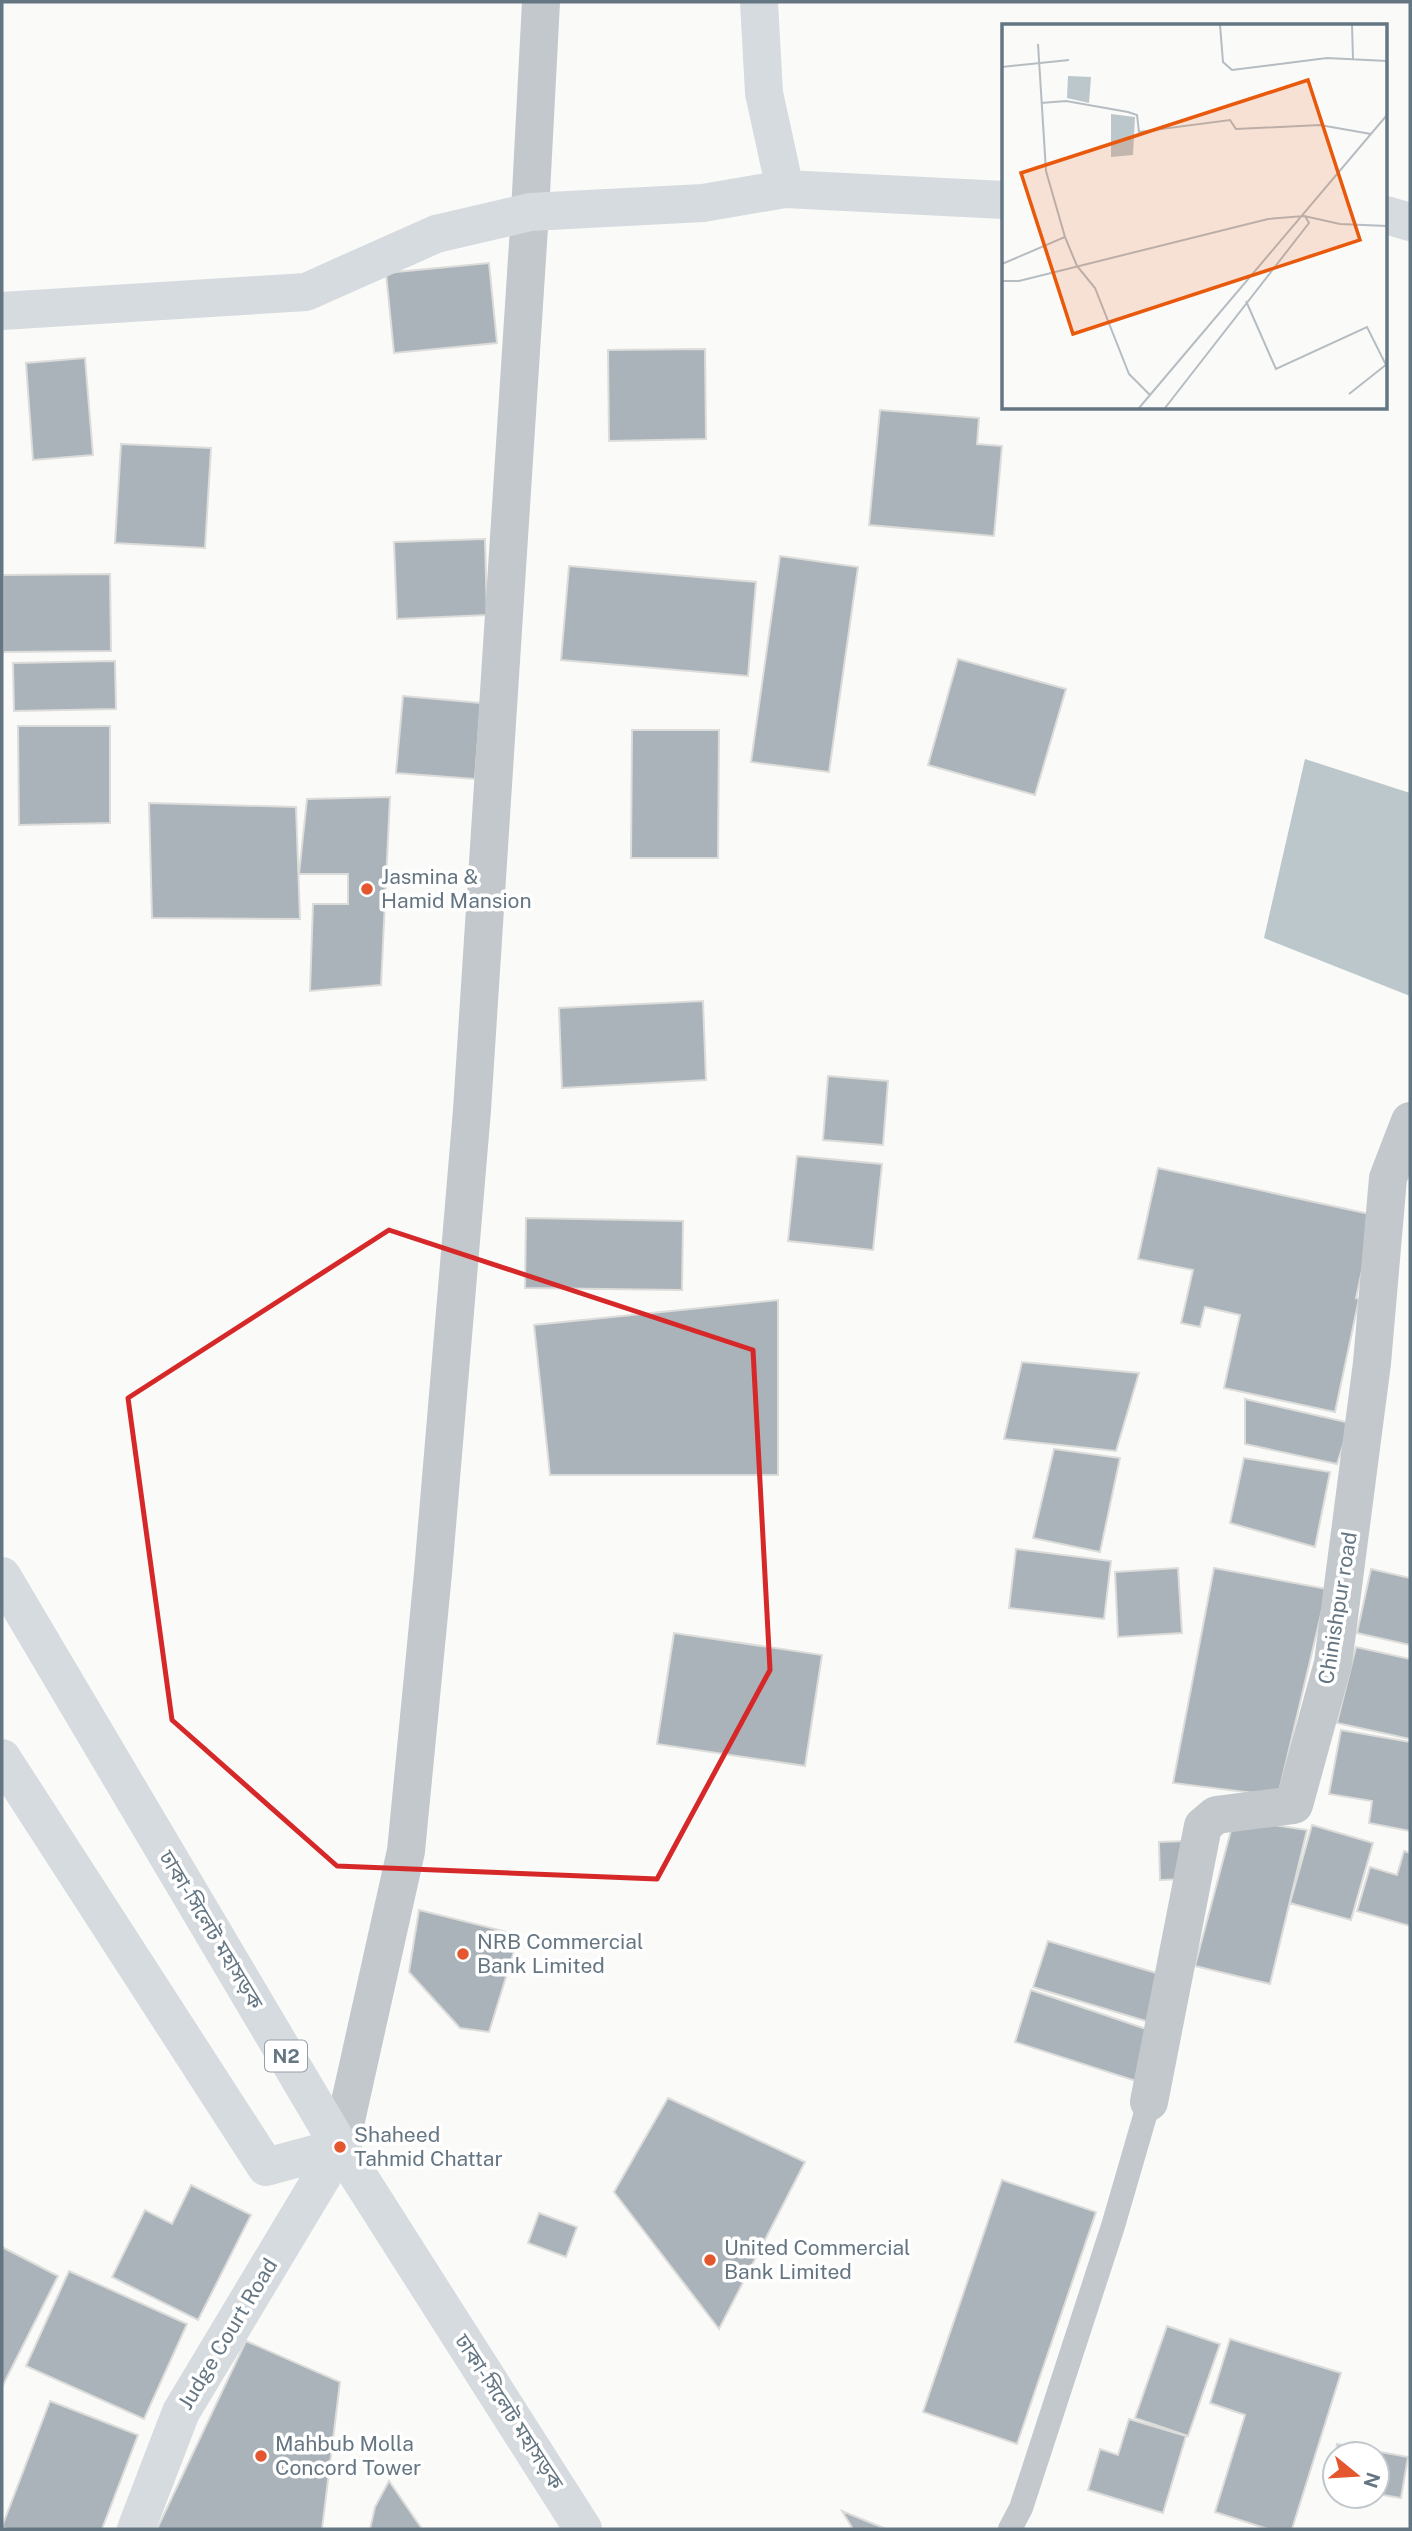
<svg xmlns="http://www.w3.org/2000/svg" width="1412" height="2531" viewBox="0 0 1412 2531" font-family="'Public Sans','Noto Sans Bengali',sans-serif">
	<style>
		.water { fill: #bbc7cb }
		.building { fill: #aab3b9; stroke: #dcdcda; stroke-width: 2 }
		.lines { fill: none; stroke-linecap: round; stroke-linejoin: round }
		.lane { stroke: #c3c8cc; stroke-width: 24 }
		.street { stroke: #c3c8cc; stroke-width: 38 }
		.secondary { stroke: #d6dbdf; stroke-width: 38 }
		.highway { stroke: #d6dbdf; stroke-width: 38 }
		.marked { fill: none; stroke: #d62828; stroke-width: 5; stroke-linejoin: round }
		.poi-dot { fill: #e4572e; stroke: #fff; stroke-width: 2.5 }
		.labels { text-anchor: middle; stroke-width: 7; stroke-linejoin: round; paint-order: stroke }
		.shield { fill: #fff; stroke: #939fa8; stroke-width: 2 }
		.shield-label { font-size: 19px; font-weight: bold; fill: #657683 }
		.poi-label { font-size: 21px; fill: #657683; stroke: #fff; text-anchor: start }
		.street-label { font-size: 21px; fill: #657683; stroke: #fff }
		.inset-road { fill: none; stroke: #b5bdc2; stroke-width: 2 }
		.view { fill: #e8590c; fill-opacity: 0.15; stroke: #e8590c; stroke-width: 3.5 }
		.inset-edge { fill: none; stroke: #657683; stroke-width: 3.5 }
	</style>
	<rect width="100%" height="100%" fill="#fafaf8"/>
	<!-- water -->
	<path class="water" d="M1305,759L1410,793V996L1264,938Z"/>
	<!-- building -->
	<path class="building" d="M489,263L497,343L394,353L386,273Z
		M705,349L706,439L609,441L608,350Z
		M85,358L93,455L33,460L26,363Z
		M880,410L979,418L977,444L1002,446L994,536L869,525Z
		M121,444L211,448L205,548L115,543Z
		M485,539L487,615L397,619L394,542Z
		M780,556L858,567L829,772L751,762Z
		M569,566L756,582L748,676L561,660Z
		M110,574L111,651L3,652V575Z
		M958,659L1066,689L1035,795L928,765Z
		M115,661L116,709L14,711L13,663Z
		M403,696L481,703L475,779L396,773Z
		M18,726H110V823L19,825Z
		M632,730H719L718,858H631Z
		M390,797L381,985L310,991L313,904H348V874H299L307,799Z
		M149,803L296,807L300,919L152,918Z
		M703,1001L706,1080L562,1088L559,1008Z
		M828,1076L888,1081L883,1145L823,1140Z
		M797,1156L882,1164L873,1250L788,1241Z
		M1158,1168L1374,1215L1356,1298L1359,1299L1335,1412L1224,1388L1240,1315L1205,1307L1200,1327L1181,1323L1193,1270L1138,1259Z
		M526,1218L683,1221L682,1290L525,1288Z
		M778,1300V1475H550L534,1325Z
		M1022,1362L1139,1373L1116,1451L1004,1439Z
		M1245,1399L1350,1423L1337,1464L1245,1444Z
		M1054,1449L1120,1458L1100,1552L1033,1538Z
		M1244,1458L1330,1472L1315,1547L1230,1523Z
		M1016,1549L1111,1561L1104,1619L1009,1608Z
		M1178,1568L1182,1633L1118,1637L1115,1572Z
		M1214,1568L1327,1589L1278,1796L1173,1783Z
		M1371,1569L1410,1578V1645L1357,1633Z
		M674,1633L822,1655L805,1766L657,1744Z
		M1356,1647L1410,1659V1739L1337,1723Z
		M1341,1730L1410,1742V1831L1369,1823L1372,1801L1329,1794Z
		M1234,1819L1307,1830L1270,1984L1195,1966Z
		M1312,1825L1373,1843L1351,1920L1290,1903Z
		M1187,1841L1188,1879L1160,1880L1159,1842Z
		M1404,1851L1410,1853V1926L1357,1911L1370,1867L1397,1875Z
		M419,1910L519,1935L489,2032L460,2028L409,1972Z
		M1048,1941L1163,1975L1149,2022L1033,1987Z
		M1031,1990L1149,2030L1139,2082L1015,2042Z
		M668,2098L805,2162L719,2329L614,2192Z
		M1002,2180L1096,2212L1017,2444L923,2412Z
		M191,2185L251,2215L198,2320L112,2277L145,2210L172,2224Z
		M539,2213L577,2227L566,2257L528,2243Z
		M2,2247L58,2276L2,2387Z
		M69,2271L187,2324L144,2419L26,2366Z
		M1167,2326L1220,2344L1188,2436L1135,2418Z
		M1230,2339L1341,2373L1292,2529H1268L1215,2512L1245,2415L1210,2403Z
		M246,2341L340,2382L322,2529H157Z
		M50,2401L138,2435L102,2529H7L2,2527Z
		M1129,2419L1186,2436L1163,2513L1088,2490L1100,2449L1118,2455Z
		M1337,2444L1408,2457L1401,2498L1377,2494V2454H1336Z
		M389,2481L422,2529H370L375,2507Z
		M842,2511L886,2529H853Z"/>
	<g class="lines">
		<!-- lane -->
		<path class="lane" d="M1010,2529L1021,2508L1113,2226L1149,2102"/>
		<!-- street -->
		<path class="street" d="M1149,2102L1203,1826L1216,1815L1294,1805L1333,1663L1372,1363L1388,1178L1410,1121
			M340,2147L406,1851L433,1573L472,1110L530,212L541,2"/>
		<!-- secondary -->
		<path class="secondary" d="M759,2L764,93L785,189L1004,200
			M1386,215L1410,222
			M2,311L306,292L436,234L530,212L703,203L785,189
			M2,1758L266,2167L340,2147
			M136,2529L181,2412L340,2147"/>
		<!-- highway -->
		<path class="highway" d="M2,1576L340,2147L583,2529"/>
	</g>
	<!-- marked area -->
	<path class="marked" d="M389,1230L753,1350L770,1670L657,1879L337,1866L172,1720L128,1398Z"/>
	<!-- markers -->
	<g class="poi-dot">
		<circle cx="367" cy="889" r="7"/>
		<circle cx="463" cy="1954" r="7"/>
		<circle cx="340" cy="2147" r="7"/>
		<circle cx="710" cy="2260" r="7"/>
		<circle cx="261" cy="2456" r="7"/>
	</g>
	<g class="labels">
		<!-- shield labels -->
		<rect class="shield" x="265" y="2040.5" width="42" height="31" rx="5"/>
		<g class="shield-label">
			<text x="286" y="2063">N2</text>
		</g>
		<!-- poi labels -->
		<g class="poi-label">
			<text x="381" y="884">Jasmina &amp;<tspan x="381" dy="24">Hamid Mansion</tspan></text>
			<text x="477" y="1949">NRB Commercial<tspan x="477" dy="24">Bank Limited</tspan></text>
			<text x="354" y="2142">Shaheed<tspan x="354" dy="24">Tahmid Chattar</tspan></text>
			<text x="724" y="2255">United Commercial<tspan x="724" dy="24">Bank Limited</tspan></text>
			<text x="275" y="2451">Mahbub Molla<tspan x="275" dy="24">Concord Tower</tspan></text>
		</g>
		<!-- street labels -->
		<g class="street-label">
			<text transform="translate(1338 1608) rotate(-81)" y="7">Chinishpur road</text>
			<text transform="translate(211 1930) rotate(59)" y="7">ঢাকা-সিলেট মহাসড়ক</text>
			<text transform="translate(228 2334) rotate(-59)" y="7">Judge Court Road</text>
			<text transform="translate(509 2412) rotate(57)" y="7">ঢাকা-সিলেট মহাসড়ক</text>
		</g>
	</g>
	<!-- overview -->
	<g transform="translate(1002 24)">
		<rect width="385" height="385" fill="#fafaf8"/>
		<path d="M66,52L89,53L87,79L65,74ZM109,90L133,93L131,131L109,133Z" fill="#bbc7cb"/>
		<path class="inset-road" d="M218,1L221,38L230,46L325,34L385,37M350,1L351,35M0,43L67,36M39,79L64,77L126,88L135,91L137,108L228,96L234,105L318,101L369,110M63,213L75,242L93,264L127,350L148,371M0,240L63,213L44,147L36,20M0,257H17L266,195L302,192L338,200L385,202M244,277L274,345L365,303L385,343M347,370L385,340M137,384L385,91M163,384L307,199L303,192"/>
		<path class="view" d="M306,56L358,216L71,310L19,149Z"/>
		<rect width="385" height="385" class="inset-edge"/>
	</g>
	<!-- border -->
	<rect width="1412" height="2531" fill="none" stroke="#657683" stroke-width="7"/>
	<!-- north arrow -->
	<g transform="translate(1356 2475) rotate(108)"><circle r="33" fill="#ffffff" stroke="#c1c8cd" stroke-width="2"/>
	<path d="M0-5L12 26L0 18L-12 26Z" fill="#e4572e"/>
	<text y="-10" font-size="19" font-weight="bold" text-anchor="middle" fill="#657683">N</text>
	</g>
</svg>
